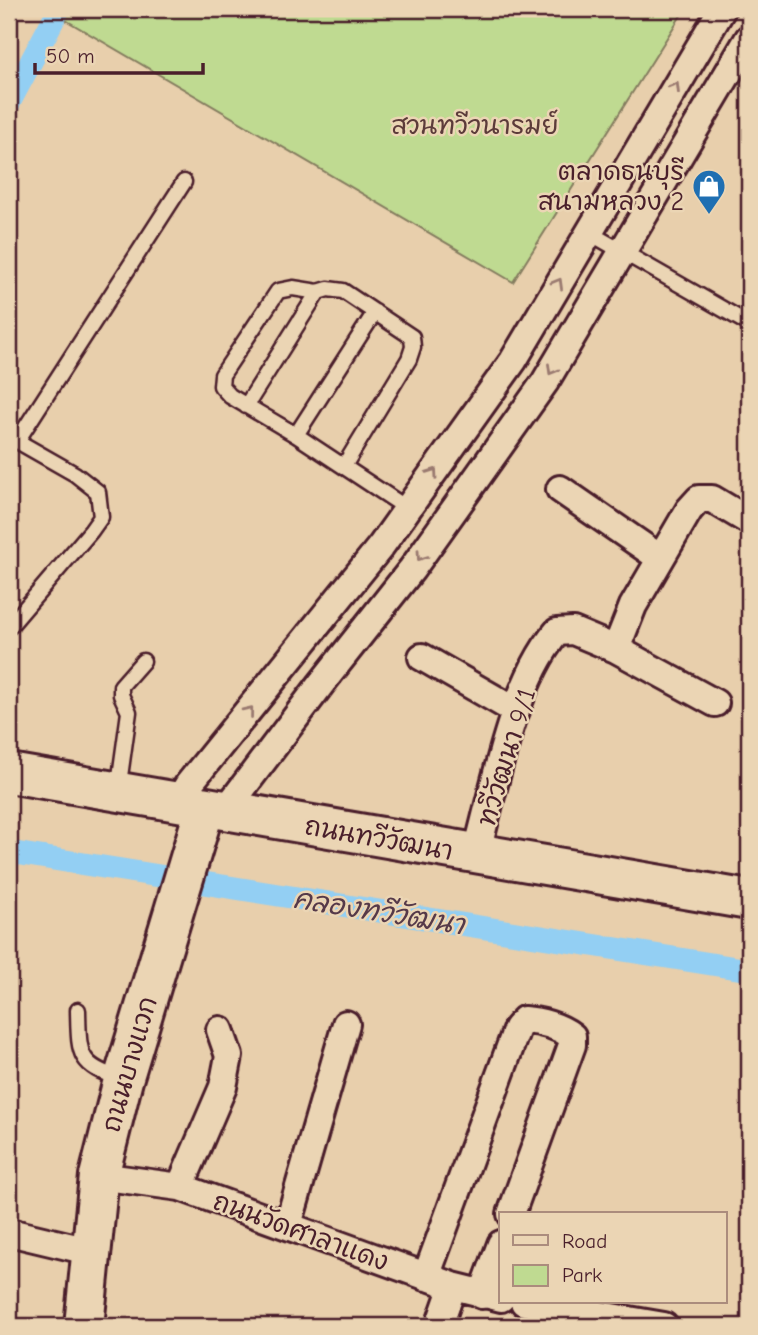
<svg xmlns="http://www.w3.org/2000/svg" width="758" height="1335" viewBox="0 0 758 1335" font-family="'Comic Neue','Playpen Sans Thai',sans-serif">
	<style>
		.green { fill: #bfda91; stroke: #847c5e; stroke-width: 2 }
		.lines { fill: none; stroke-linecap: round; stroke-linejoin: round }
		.canal { stroke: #93cff3; stroke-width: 23 }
		.lane-casing { stroke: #4a1f2b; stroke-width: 19 }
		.street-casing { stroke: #4a1f2b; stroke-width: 32 }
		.secondary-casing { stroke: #4a1f2b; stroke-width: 44 }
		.lane { stroke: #ebd5b4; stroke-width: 14 }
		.street { stroke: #ebd5b4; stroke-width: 26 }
		.secondary { stroke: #ebd5b4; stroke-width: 38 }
		.oneway { stroke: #9a7a70 }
		.labels { text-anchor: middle; stroke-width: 5; stroke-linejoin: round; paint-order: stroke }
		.park-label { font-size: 26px; fill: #5c3b3a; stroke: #ebd5b4 }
		.poi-label { font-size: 26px; fill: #4a1f2b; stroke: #ebd5b4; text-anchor: end }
		.street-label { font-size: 26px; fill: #4a1f2b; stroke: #ebd5b4 }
		.water-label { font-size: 28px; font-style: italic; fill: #553949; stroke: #ebd5b4 }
	</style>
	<rect width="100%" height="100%" fill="#e8cfac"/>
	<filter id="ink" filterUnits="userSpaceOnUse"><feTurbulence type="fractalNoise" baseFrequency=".0143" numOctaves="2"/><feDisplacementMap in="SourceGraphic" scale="14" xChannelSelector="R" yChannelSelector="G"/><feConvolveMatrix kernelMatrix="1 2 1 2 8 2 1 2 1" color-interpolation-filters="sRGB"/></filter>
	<g filter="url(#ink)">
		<!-- green -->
		<path class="green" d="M47,9H685L513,282Z"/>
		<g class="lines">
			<!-- canal -->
			<path class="canal" d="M9,103L59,9
				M9,852L749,970"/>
			<defs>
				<path id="lane" d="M588,232L749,324
					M246,406L318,292
					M296,435L375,312
					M344,466L409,359L413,347L412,337L343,291L328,289L318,292L293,288L278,291L222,375L221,386L230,396L296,435L408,509
					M9,627L91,531L101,517L98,492L75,474L17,441L184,182
					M118,791L129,712L121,695V686L143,661
					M78,1010C79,1054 77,1065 121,1079"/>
				<path id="street" d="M560,489L660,558
					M616,649L633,606L689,510L699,499H712L749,521
					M422,657L516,711
					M177,803L188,785L381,546L513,361L722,9
					M225,811L321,684L412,569L545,382L749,38
					M476,855C494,789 513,683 557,632L573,631L616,649L715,703
					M99,1176L180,1187L453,1286L501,1298
					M180,1187L223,1087L229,1056L220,1030
					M288,1225L346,1024
					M9,1232L93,1252
					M426,1277L517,1028L524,1020C540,1021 559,1026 572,1036V1045L511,1214
					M482,1295L501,1244
					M524,1302L664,1326
					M439,1326L453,1286"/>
				<path id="secondary" d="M9,773L749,900
					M84,1326L99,1176L123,1080L205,808"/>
			</defs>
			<!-- lane casing -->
			<use href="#lane" class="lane-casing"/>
			<!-- street casing -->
			<use href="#street" class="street-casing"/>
			<!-- secondary casing -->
			<use href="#secondary" class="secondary-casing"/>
			<!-- lane -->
			<use href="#lane" class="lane"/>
			<!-- street -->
			<use href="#street" class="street"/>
			<!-- secondary -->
			<use href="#secondary" class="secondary"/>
		</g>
		<!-- one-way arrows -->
		<defs><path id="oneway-chevron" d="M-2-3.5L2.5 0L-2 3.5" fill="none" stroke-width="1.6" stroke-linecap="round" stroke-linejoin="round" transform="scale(1.75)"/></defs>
		<g class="oneway">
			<use href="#oneway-chevron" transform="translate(675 87) rotate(-59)"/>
			<use href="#oneway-chevron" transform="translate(558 283) rotate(-60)"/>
			<use href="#oneway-chevron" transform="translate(552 370) rotate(120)"/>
			<use href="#oneway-chevron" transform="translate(433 473) rotate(-55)"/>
			<use href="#oneway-chevron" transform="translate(421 556) rotate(125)"/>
			<use href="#oneway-chevron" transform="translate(249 711) rotate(-51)"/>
		</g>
	</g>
	<!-- icons -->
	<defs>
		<symbol id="shop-pin" viewBox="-11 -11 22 30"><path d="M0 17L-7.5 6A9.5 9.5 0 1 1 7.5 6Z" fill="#1f6fb2" stroke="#ebd5b4"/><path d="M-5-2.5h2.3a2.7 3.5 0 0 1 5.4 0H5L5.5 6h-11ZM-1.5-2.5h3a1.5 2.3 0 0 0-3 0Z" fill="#fff"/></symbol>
	</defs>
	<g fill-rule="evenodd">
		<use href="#shop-pin" x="690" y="167" width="38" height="52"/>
	</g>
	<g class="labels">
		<!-- park labels -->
		<g class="park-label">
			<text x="475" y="134">สวนทวีวนารมย์</text>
		</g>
		<!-- poi labels -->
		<g class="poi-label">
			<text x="684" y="180">ตลาดธนบุรี<tspan x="684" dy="30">สนามหลวง 2</tspan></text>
		</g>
		<!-- street labels -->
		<g class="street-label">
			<text transform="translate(506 757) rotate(-73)" y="9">ทวีวัฒนา 9/1</text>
			<text transform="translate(379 838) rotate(10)" y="9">ถนนทวีวัฒนา</text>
			<text transform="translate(129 1064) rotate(-74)" y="9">ถนนบางแวก</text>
			<text transform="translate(301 1231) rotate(20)" y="9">ถนนวัดศาลาแดง</text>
		</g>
		<!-- water labels -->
		<g class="water-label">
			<text transform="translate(379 911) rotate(9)" y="10">คลองทวีวัฒนา</text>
		</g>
	</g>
	<!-- margin -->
	<rect width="758" height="1335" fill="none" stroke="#ebd5b4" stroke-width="35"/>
	<rect x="18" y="18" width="723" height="1300" fill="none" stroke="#4a1f2b" stroke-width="2.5" filter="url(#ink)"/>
	<!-- legend -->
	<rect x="499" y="1212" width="228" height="91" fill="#ebd5b4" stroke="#ab8c7d" stroke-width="2"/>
	<rect x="513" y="1235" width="35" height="10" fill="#ebd5b4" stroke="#ab8c7d" stroke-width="2"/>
	<text x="562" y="1248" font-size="21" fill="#4a1f2b">Road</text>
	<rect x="513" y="1265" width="35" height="21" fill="#bfda91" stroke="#ab8c7d" stroke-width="2"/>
	<text x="562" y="1282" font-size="21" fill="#4a1f2b">Park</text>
	<!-- scale -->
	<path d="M35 63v10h168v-10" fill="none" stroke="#4a1f2b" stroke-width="3.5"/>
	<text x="46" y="63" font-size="21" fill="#4a1f2b" stroke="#ebd5b4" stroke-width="5" paint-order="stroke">50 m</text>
</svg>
